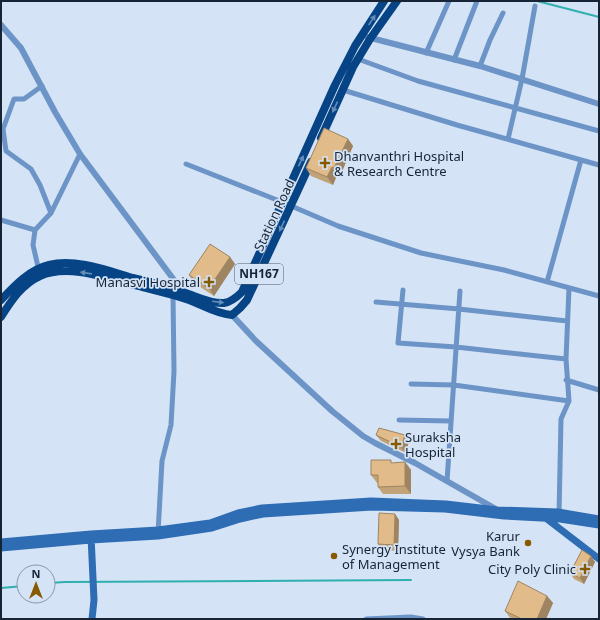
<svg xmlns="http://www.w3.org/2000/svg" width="600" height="620" viewBox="0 0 600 620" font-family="'Noto Sans',sans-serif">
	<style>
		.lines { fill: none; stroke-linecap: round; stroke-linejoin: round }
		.stream { stroke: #30afaf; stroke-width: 2 }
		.minor { stroke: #6c94c6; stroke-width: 5 }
		.tertiary { stroke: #6c94c6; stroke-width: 6 }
		.secondary { stroke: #2e6cb4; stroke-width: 7 }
		.trunk { stroke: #064485; stroke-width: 8 }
		.wall { fill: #c2a277 }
		.shaded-wall { fill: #9e8461 }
		.building { fill: #e1bc8a; stroke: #9e8461 }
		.oneway { fill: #638cb8 }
		.poi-dot { fill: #885a00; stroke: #d4e3f6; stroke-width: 1.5 }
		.labels { text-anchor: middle; stroke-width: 3.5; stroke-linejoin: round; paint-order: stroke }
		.shield { fill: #d4e3f6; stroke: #4f5d70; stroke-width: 1 }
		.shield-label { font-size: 12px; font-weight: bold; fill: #162436 }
		.poi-label { font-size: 13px; fill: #162436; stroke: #d4e3f6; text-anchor: start }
		.street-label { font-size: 13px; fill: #162436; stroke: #d4e3f6 }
	</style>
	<rect width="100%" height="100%" fill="#d4e3f6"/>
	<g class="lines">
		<!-- stream -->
		<path class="stream" d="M537,1L599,17
			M48,583L65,582L411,580
			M1,588L24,586"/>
		<!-- minor -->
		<path class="minor" d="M426,53L449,1
			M358,59L418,81L599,131
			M454,60L477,1
			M480,66L490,40L503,13
			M42,86L24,99H14L3,129L6,151L31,169L40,185L51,213
			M343,90L457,125L599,165
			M508,139L522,79L535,6
			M186,164L282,202L338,226L421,253L504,270L599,296
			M1,220L35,230
			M39,271L33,245L35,230L51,213L80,154
			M547,282L581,160
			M403,290L398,343L456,347L566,359
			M376,302L459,309L567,321
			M566,380L599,390
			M411,384L454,385L569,401
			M399,420L451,421
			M447,481L460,291
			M559,515L561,419L569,401L566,359L569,288
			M158,533L162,461L171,425L174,371L173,295
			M366,619L411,617L423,619"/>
		<!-- tertiary -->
		<path class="tertiary" d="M1,25L21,48L55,112L80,154L183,292
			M367,37L480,66L599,104
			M232,315L256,341L332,411L363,436L375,443L415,463L496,509"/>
		<!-- secondary -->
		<path class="secondary" d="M547,519L599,559
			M91,536L94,600L92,619
			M1,542L91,534L158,530L210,523L238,513L262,508L371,501L446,504L497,510L558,512L599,519
			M1,548L91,540L158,536L212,528L240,519L263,514L372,507L445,509L504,516L560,519L599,525"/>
		<!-- trunk -->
		<path class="trunk" d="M321,138L353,67L370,39L397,1
			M1,300C15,285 29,270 49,265C75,258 109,271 133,278C150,282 167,287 183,292C196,296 210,304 224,303C231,302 237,297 242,292L335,85L355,46L384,1
			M1,317C11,301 22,284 40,276C69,263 110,279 139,286C155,291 172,294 189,300C203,305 216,314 232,315L240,308L247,300L311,162"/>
	</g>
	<!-- wall -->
	<path class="wall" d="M348,139L353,146L340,176L337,175L333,185L311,176L306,168Z
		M230,257L235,264L214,296L194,283L189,275Z
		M376,435H405L409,441L406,453L381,441Z
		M405,462L411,470V494H383L378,487V483H377L371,475L393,463Z
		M395,514L399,520L398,551L382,550L378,544Z
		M591,556L595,562L584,584L574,579L570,573Z
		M547,596L553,603L546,619H511L505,611Z"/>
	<!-- shaded-wall -->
	<path class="shaded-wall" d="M348,139L353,146L340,176L334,168Z
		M332,167L337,175L333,185L327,177Z
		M230,257L235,264L214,296L209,288Z
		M405,435L409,441L406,453L401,447Z
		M405,462L411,470V494L405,486Z
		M395,514L399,520L398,551L394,545Z
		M591,556L595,562L584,584L580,578Z
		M547,596L553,603L546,619H537Z"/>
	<!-- building -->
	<path class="building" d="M324,128L348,139L334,168L332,167L327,177L306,168Z
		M210,244L230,257L209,288L189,275Z
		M379,428L405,435L401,447L376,435Z
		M371,460H391V463L405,462V486L378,487V475H371Z
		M379,513L395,514L394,545L378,544Z
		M582,550L591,556L580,578L570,573Z
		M518,581L547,596L537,619H522L505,611Z"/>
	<!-- one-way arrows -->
	<defs><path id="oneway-solid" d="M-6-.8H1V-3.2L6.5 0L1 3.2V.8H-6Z"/></defs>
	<g class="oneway">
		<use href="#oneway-solid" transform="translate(372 20) rotate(-57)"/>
		<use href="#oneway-solid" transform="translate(335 107) rotate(115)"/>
		<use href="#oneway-solid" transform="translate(301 161) rotate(-65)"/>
		<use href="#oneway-solid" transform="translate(282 226) rotate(115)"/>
		<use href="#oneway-solid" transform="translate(86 273) rotate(-172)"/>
		<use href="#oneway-solid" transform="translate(218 302) rotate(7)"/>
	</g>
	<!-- markers -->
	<g class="poi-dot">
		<path d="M323 157h4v4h4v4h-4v4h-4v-4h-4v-4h4z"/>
		<path d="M207 276h4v4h4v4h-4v4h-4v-4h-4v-4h4z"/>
		<path d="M394 438h4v4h4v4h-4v4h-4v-4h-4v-4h4z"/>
		<circle cx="528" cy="543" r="4"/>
		<circle cx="334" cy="556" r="4"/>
		<path d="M583 563h4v4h4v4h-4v4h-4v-4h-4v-4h4z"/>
	</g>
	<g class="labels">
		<!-- shield labels -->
		<rect class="shield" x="235" y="264" width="48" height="20" rx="3"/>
		<g class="shield-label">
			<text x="259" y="278">NH167</text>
		</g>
		<!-- poi labels -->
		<g class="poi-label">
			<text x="334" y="161">Dhanvanthri Hospital<tspan x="334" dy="15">&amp; Research Centre</tspan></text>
			<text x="200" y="287" text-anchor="end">Manasvi Hospital</text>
			<text x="405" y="442">Suraksha<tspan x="405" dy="15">Hospital</tspan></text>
			<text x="520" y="541" text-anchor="end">Karur<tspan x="520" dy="15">Vysya Bank</tspan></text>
			<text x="342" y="554">Synergy Institute<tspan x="342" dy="15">of Management</tspan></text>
			<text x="576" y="574" text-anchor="end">City Poly Clinic</text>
		</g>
		<!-- street labels -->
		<g class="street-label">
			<text transform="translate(274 215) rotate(-65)" y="5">Station Road</text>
		</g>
	</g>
	<!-- border -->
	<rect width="600" height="620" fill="none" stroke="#162436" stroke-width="4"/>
	<!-- north arrow -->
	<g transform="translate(36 584)"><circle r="19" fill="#d4e3f6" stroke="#8897a9"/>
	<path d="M0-3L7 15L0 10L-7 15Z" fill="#885a00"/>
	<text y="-6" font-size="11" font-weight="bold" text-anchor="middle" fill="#162436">N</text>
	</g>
</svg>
